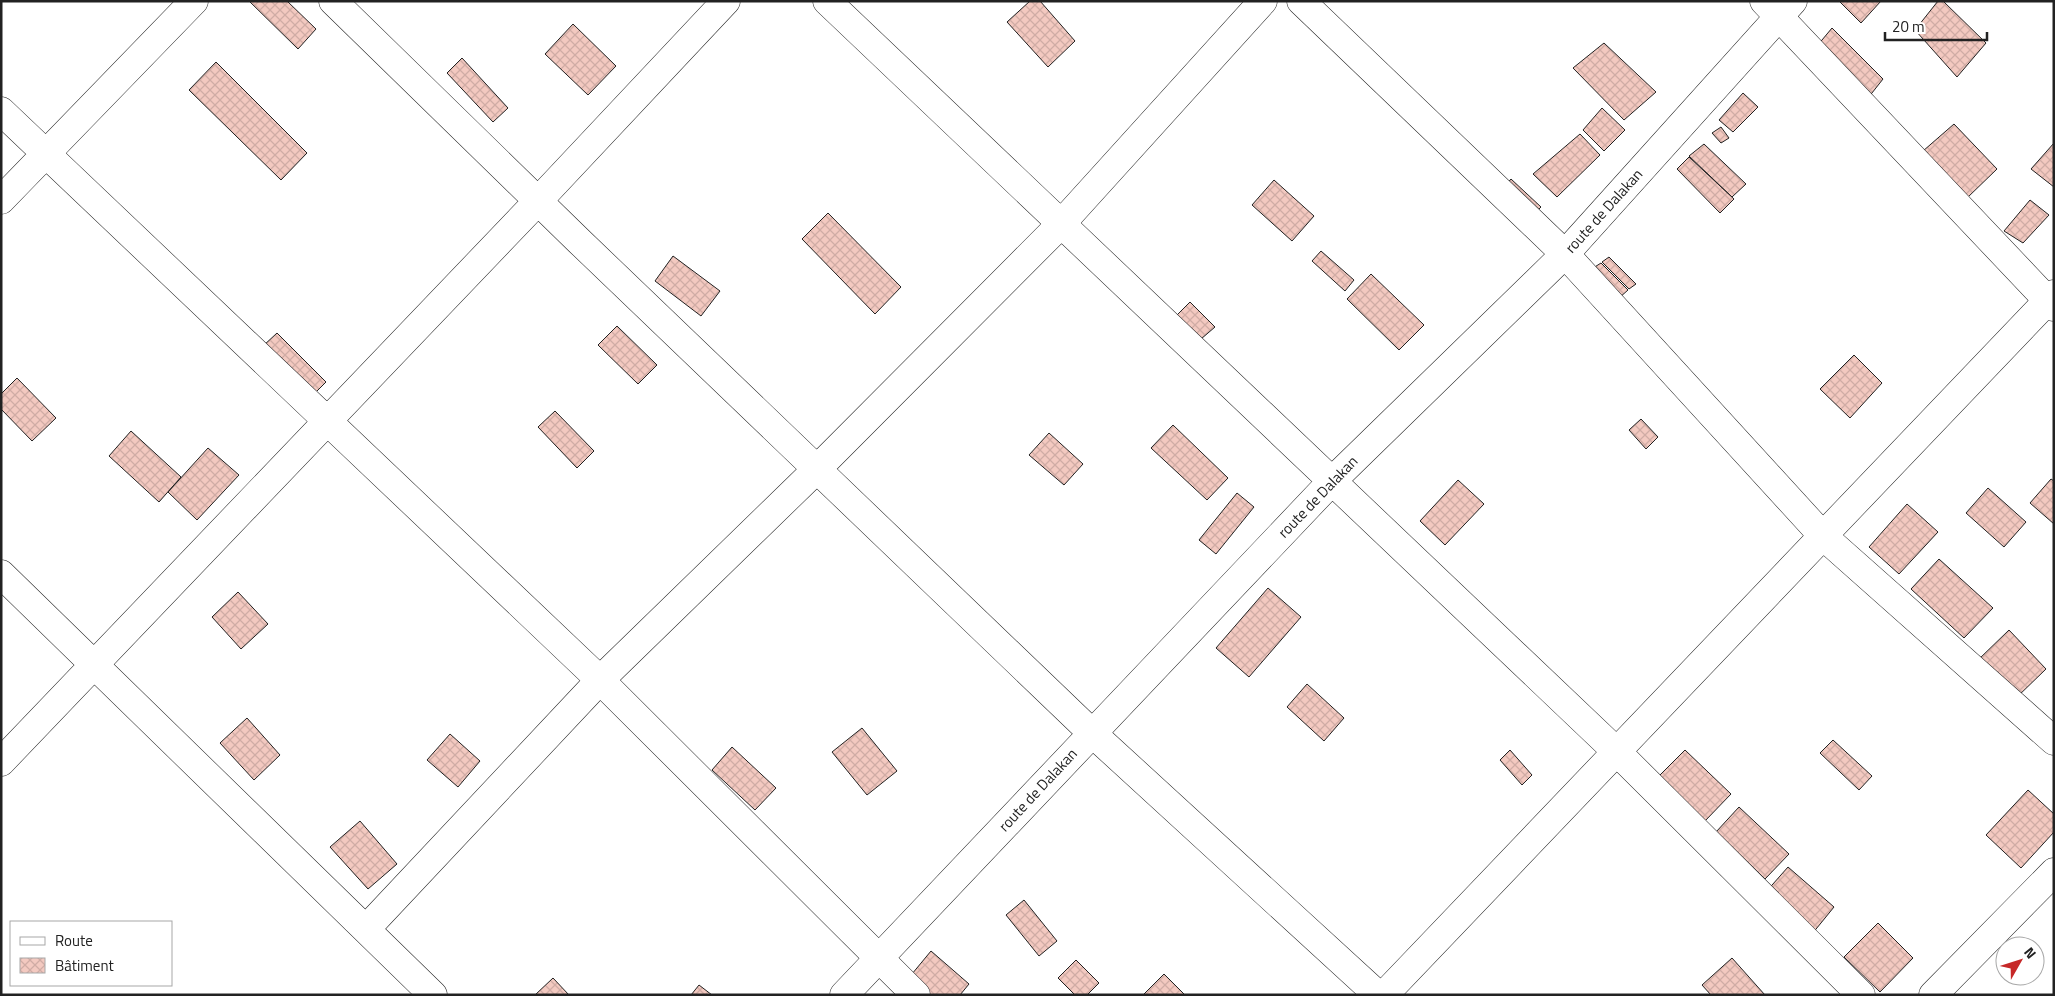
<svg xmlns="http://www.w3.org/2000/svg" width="2055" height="996" viewBox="0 0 2055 996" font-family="'Titillium Web',sans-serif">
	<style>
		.building { fill: url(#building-cross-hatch); stroke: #222 }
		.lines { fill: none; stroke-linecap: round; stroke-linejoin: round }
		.minor-casing { stroke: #222; stroke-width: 29 }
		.minor { stroke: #fff; stroke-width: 28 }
		.labels { text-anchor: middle; stroke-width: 4; stroke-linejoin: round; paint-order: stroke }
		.street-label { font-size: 15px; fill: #222; stroke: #fff }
	</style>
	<defs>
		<pattern id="building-cross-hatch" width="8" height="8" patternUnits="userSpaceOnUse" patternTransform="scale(1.25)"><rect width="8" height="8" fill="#f3c9c0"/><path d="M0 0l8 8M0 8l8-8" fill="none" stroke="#d0aca5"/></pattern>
	</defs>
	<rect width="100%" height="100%" fill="#fff"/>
	<!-- building -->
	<path class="building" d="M249,1H287L316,29L298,49Z
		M1030,1H1040L1075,41L1048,67L1007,22Z
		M1839,1H1881L1861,23Z
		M1938,1H1943L1986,43L1957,77L1915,30Z
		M573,24L616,66L588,95L545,54Z
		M1832,28L1883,79L1868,98L1817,46Z
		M1604,43L1656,92L1624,120L1573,68Z
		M462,58L508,108L493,122L447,73Z
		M216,62L307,153L281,180L189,90Z
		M1743,93L1758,107L1733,132L1719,120Z
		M1602,108L1625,130L1604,151L1583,130Z
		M1954,124L1997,169L1967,198L1923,151Z
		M1721,127L1729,138L1721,143L1712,133Z
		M1580,134L1600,155L1557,197L1533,174Z
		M2054,143V187L2031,169Z
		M1704,144L1746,184L1732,197L1689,156Z
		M1689,157L1734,199L1720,213L1677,169Z
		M1511,179L1541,207L1533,215L1503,188Z
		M1274,180L1314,216L1292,241L1252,205Z
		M2030,200L2049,215L2023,243L2004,231Z
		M828,213L901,287L875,314L802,239Z
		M1321,251L1354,280L1345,291L1312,261Z
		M673,256L720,291L701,316L655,281Z
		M1609,257L1636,284L1629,289L1602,262Z
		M1601,263L1628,290L1619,298L1590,270Z
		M1371,274L1424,325L1399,350L1347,299Z
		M1190,302L1215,327L1201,339L1177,315Z
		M617,326L657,365L638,384L598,345Z
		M277,333L326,382L313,395L263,346Z
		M1854,355L1882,383L1850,418L1820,389Z
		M17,378L56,418L32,441L1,409V394Z
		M555,411L594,451L577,468L538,427Z
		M1641,419L1658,437L1646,449L1629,430Z
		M1173,425L1228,478L1207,500L1151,448Z
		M131,431L181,477L159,502L109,456Z
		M1049,433L1083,464L1064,485L1029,455Z
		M208,448L239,475L197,520L168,492Z
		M2051,479L2054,481V524L2030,503Z
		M1458,480L1484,504L1445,545L1420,521Z
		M1988,488L2026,522L2004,547L1966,513Z
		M1237,493L1254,507L1216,554L1199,540Z
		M1907,504L1938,532L1899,574L1869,547Z
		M1939,559L1993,608L1964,638L1911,589Z
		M1268,588L1301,617L1249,677L1216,648Z
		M238,592L268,624L241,649L212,617Z
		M2009,630L2046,669L2015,699L1978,660Z
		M1307,684L1344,718L1324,741L1287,707Z
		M247,718L280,755L254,780L220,743Z
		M862,728L897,771L867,795L832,752Z
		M450,734L480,761L458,787L427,760Z
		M1833,740L1872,776L1859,790L1820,753Z
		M732,747L776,788L755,810L712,770Z
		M1510,750L1532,775L1522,785L1500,760Z
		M1685,750L1731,794L1704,822L1658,777Z
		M2028,790L2054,814V832L2021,868L1986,835Z
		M1739,807L1789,854L1765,879L1716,832Z
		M360,821L397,864L368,889L330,847Z
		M1788,867L1834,907L1812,934L1765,893Z
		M1024,900L1057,941L1039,956L1006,915Z
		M1878,923L1913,958L1880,992L1844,957Z
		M931,951L969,984L960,995H924L907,980Z
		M1732,958L1765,995H1711L1702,985Z
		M1076,960L1099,983L1087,995H1075L1058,978Z
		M1164,974L1185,995H1143Z
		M553,978L569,995H535Z
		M699,985L712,995H691Z"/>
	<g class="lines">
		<defs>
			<path id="minor" d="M333,1L579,241L1092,733L1378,995
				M827,1L1617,752L1861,995
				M1301,1L1565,254L1823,536L2054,741
				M1764,1L2054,307
				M1,111L600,680L916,995
				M1,200L194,1
				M1,574L433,995
				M1,762L538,201L726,1
				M366,929L600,680L817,469L1060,225L1263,1
				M844,995L1332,481L1565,254L1793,1
				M1384,995L2054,294
				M1933,995L2054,872"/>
		</defs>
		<!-- minor casing -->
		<use href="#minor" class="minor-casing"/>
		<!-- minor -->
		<use href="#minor" class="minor"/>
	</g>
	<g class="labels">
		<!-- street labels -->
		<g class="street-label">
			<text transform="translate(1604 211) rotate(-48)" y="5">route de Dalakan</text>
			<text transform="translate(1318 497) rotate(-46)" y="5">route de Dalakan</text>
			<text transform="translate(1038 790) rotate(-47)" y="5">route de Dalakan</text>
		</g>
	</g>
	<!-- border -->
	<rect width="2055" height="996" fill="none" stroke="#222222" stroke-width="5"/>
	<!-- legend -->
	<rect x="10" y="921" width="162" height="65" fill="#ffffff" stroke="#a7a7a7"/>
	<rect x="20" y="937" width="25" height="8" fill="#ffffff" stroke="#a7a7a7"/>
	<text x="55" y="946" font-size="15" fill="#222222">Route</text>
	<rect x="20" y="958" width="25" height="15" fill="url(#building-cross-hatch)" stroke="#a7a7a7"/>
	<text x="55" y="971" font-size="15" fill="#222222">Bâtiment</text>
	<!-- north arrow -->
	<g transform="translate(2020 961) rotate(51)"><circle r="24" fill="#ffffff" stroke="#a7a7a7"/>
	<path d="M0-4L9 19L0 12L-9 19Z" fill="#c62828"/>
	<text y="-8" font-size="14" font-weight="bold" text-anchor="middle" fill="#222222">N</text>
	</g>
	<!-- scale -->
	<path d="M1885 32v8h102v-8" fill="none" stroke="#222222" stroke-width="2.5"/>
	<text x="1892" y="32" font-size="15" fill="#222222" stroke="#ffffff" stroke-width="4" paint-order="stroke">20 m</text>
</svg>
